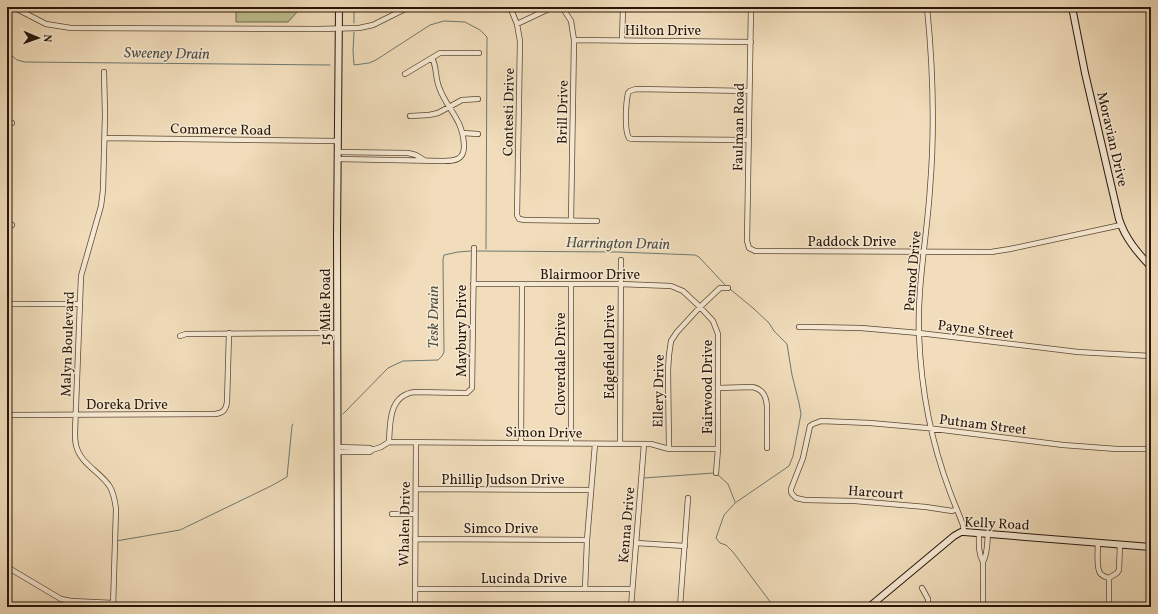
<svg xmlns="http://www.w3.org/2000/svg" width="1158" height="614" viewBox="0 0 1158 614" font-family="Vollkorn,serif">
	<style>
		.garden { fill: #bebf8d; stroke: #726b4c }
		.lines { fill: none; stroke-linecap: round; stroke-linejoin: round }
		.stream { stroke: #6d7971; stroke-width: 1 }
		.street-casing { stroke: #5a4836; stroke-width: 6 }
		.secondary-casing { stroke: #27170a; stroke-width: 8 }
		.street { stroke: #f6e9d3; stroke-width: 4.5 }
		.secondary { stroke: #f6e9d3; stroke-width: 6 }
		.labels { text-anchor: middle; stroke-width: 3; stroke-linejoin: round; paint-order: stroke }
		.street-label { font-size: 14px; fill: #27170a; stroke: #f6e9d3 }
		.water-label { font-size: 15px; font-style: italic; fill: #505046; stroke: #f6e9d3 }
	</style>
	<rect width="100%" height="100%" fill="#f1ddbb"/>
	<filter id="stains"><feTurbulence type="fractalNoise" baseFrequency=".005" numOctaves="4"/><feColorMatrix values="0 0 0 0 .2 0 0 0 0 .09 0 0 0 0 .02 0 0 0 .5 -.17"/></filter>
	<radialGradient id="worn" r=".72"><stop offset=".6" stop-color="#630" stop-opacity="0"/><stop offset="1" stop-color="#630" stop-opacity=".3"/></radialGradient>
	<!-- garden -->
	<path class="garden" d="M236,7H297V12L288,22H236Z"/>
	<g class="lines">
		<!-- stream -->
		<path class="stream" d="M354,23V7
			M354,32L353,51L354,65L369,63L376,60L430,25L444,21L465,22L480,30L487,37L486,249
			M7,52L17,60L25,62L330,65
			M476,251L618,252L695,255L699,257L726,286
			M730,289L753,308L769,323L774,331L787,344L792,375L799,403L801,414L793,456L789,466L735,503L724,515L716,538L720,543L726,545L733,552L774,607
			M343,414L388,368L403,361L438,360L442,356L444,352L443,260L444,255L458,252L471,251
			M717,474L728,484L735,502
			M644,478L714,473
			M116,541L180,530L271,486L287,477L292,426L293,424"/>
		<defs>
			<path id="street" d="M13,7L46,24L71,28L318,29L359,28L373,25L409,7
				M510,7L517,24L520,41L517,215L519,219L525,220L597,221
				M562,7L571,21L574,40L571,221
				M751,7L747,241L749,248L755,251H761L991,252L1010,249L1121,225
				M927,7C933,67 935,128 930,188C927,237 917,286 919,335C921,388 931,442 950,492C954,503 959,514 963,525L964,532
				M517,24L553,7
				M574,40L751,42
				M622,41L623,7
				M104,72L105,115L103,190L101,206L81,276L75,432C75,437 75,441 76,445C80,464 101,472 110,487C114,494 115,501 116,509L113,607
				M405,74L440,53H479
				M410,116L429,115L438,113L462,100L478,99
				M7,123H12
				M463,133L478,134
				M105,138L338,141
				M748,140L632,139L629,138C624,130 626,103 628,93L630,91L636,89L749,91
				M337,152L408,153L416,155L424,160
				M337,159L443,161C455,161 464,160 464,146C463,118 447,110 439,87C435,77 437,67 432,58
				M7,225H12
				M473,284H620L671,286L683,291L700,307L713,321L718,334V449L716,473
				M7,304H80
				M799,327H810L861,328L919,333L1078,352L1151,356
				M180,336L186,334L337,333
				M718,388L752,387C763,389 766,396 767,406V448
				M7,415L215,414C223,413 226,410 227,402L229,333
				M389,442C390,422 389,395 415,392L464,393H467L472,388L474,248
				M521,443L522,285
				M571,443V285
				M620,444L621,260
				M669,449L668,370L669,355L671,341L677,332L700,307L720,288H728
				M372,450L381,447L389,442L651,444L669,449H718
				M337,452H370L372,450L370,448L337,447
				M416,489L590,490
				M957,509L952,511L926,507L855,501L805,500L796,498L793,495L791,492V489L803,458L810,426L813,424L821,421L870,423L927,428L1063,445L1117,449H1151
				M392,514H415
				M979,533C979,543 978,553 983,562C988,553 987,543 988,533
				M415,539L587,540
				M1098,542C1098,550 1096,567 1100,573C1102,576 1106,577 1109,578L1117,573L1119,570L1120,544
				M636,543L685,546
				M983,562V607
				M7,567L61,599L71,601L114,603
				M1109,578V607
				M922,588L928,599V607
				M415,589H632
				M585,589L587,540L595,444
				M415,607L416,442
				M631,607L644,444
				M680,607L688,498"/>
			<path id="secondary" d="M1072,7L1085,73L1119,219C1125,238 1137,252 1151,267
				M338,607L337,235L339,7
				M869,607L954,536L961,532H964L1151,547"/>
		</defs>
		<!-- street casing -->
		<use href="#street" class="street-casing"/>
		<!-- secondary casing -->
		<use href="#secondary" class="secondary-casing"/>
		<!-- street -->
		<use href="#street" class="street"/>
		<!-- secondary -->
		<use href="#secondary" class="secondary"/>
	</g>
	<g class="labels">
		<!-- street labels -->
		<g class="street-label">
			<text x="663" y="35">Hilton Drive</text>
			<text transform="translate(508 112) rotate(-89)" y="5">Contesti Drive</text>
			<text transform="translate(562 112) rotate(-89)" y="5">Brill Drive</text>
			<text transform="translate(738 127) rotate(-89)" y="5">Faulman Road</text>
			<text transform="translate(221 129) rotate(1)" y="5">Commerce Road</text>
			<text transform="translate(1113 139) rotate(77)" y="5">Moravian Drive</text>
			<text x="852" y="246">Paddock Drive</text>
			<text transform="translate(912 271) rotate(-85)" y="5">Penrod Drive</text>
			<text x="590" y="279">Blairmoor Drive</text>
			<text transform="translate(325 307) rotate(-90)" y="5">15 Mile Road</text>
			<text transform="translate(976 329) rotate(7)" y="5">Payne Street</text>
			<text transform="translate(461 331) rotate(-90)" y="5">Maybury Drive</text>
			<text transform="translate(67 344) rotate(-88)" y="5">Malyn Boulevard</text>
			<text transform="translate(609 352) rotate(-90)" y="5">Edgefield Drive</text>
			<text transform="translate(560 364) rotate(-90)" y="5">Cloverdale Drive</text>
			<text transform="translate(707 387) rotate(-90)" y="5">Fairwood Drive</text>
			<text transform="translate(658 391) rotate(-89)" y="5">Ellery Drive</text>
			<text x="127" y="409">Doreka Drive</text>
			<text transform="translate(983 424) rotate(7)" y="5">Putnam Street</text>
			<text transform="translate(544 432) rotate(1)" y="5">Simon Drive</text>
			<text x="503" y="484">Phillip Judson Drive</text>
			<text transform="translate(876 492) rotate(4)" y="5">Harcourt</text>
			<text transform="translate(997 523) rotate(3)" y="5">Kelly Road</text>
			<text transform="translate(404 524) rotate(-89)" y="5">Whalen Drive</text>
			<text transform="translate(626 525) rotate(-85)" y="5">Kenna Drive</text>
			<text x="501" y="533">Simco Drive</text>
			<text x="524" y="583">Lucinda Drive</text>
		</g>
		<!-- water labels -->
		<g class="water-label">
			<text transform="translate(167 53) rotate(1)" y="5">Sweeney Drain</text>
			<text transform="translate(618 243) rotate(1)" y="5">Harrington Drain</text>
			<text transform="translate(433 317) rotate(-90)" y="5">Tesk Drain</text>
		</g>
	</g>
	<!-- margin -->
	<rect width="1158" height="614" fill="none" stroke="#f1ddbb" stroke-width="24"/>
	<rect x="8" y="8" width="1142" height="598" fill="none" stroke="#27170a" stroke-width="2"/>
	<rect x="12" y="12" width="1134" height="590" fill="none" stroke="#27170a"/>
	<!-- north arrow -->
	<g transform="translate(38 38) rotate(92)" stroke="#f6e9d3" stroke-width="3" paint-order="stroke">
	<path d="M0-3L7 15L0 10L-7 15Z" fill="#27170a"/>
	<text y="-6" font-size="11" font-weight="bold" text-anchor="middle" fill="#27170a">N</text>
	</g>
	<rect width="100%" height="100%" filter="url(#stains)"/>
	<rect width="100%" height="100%" fill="url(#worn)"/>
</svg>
